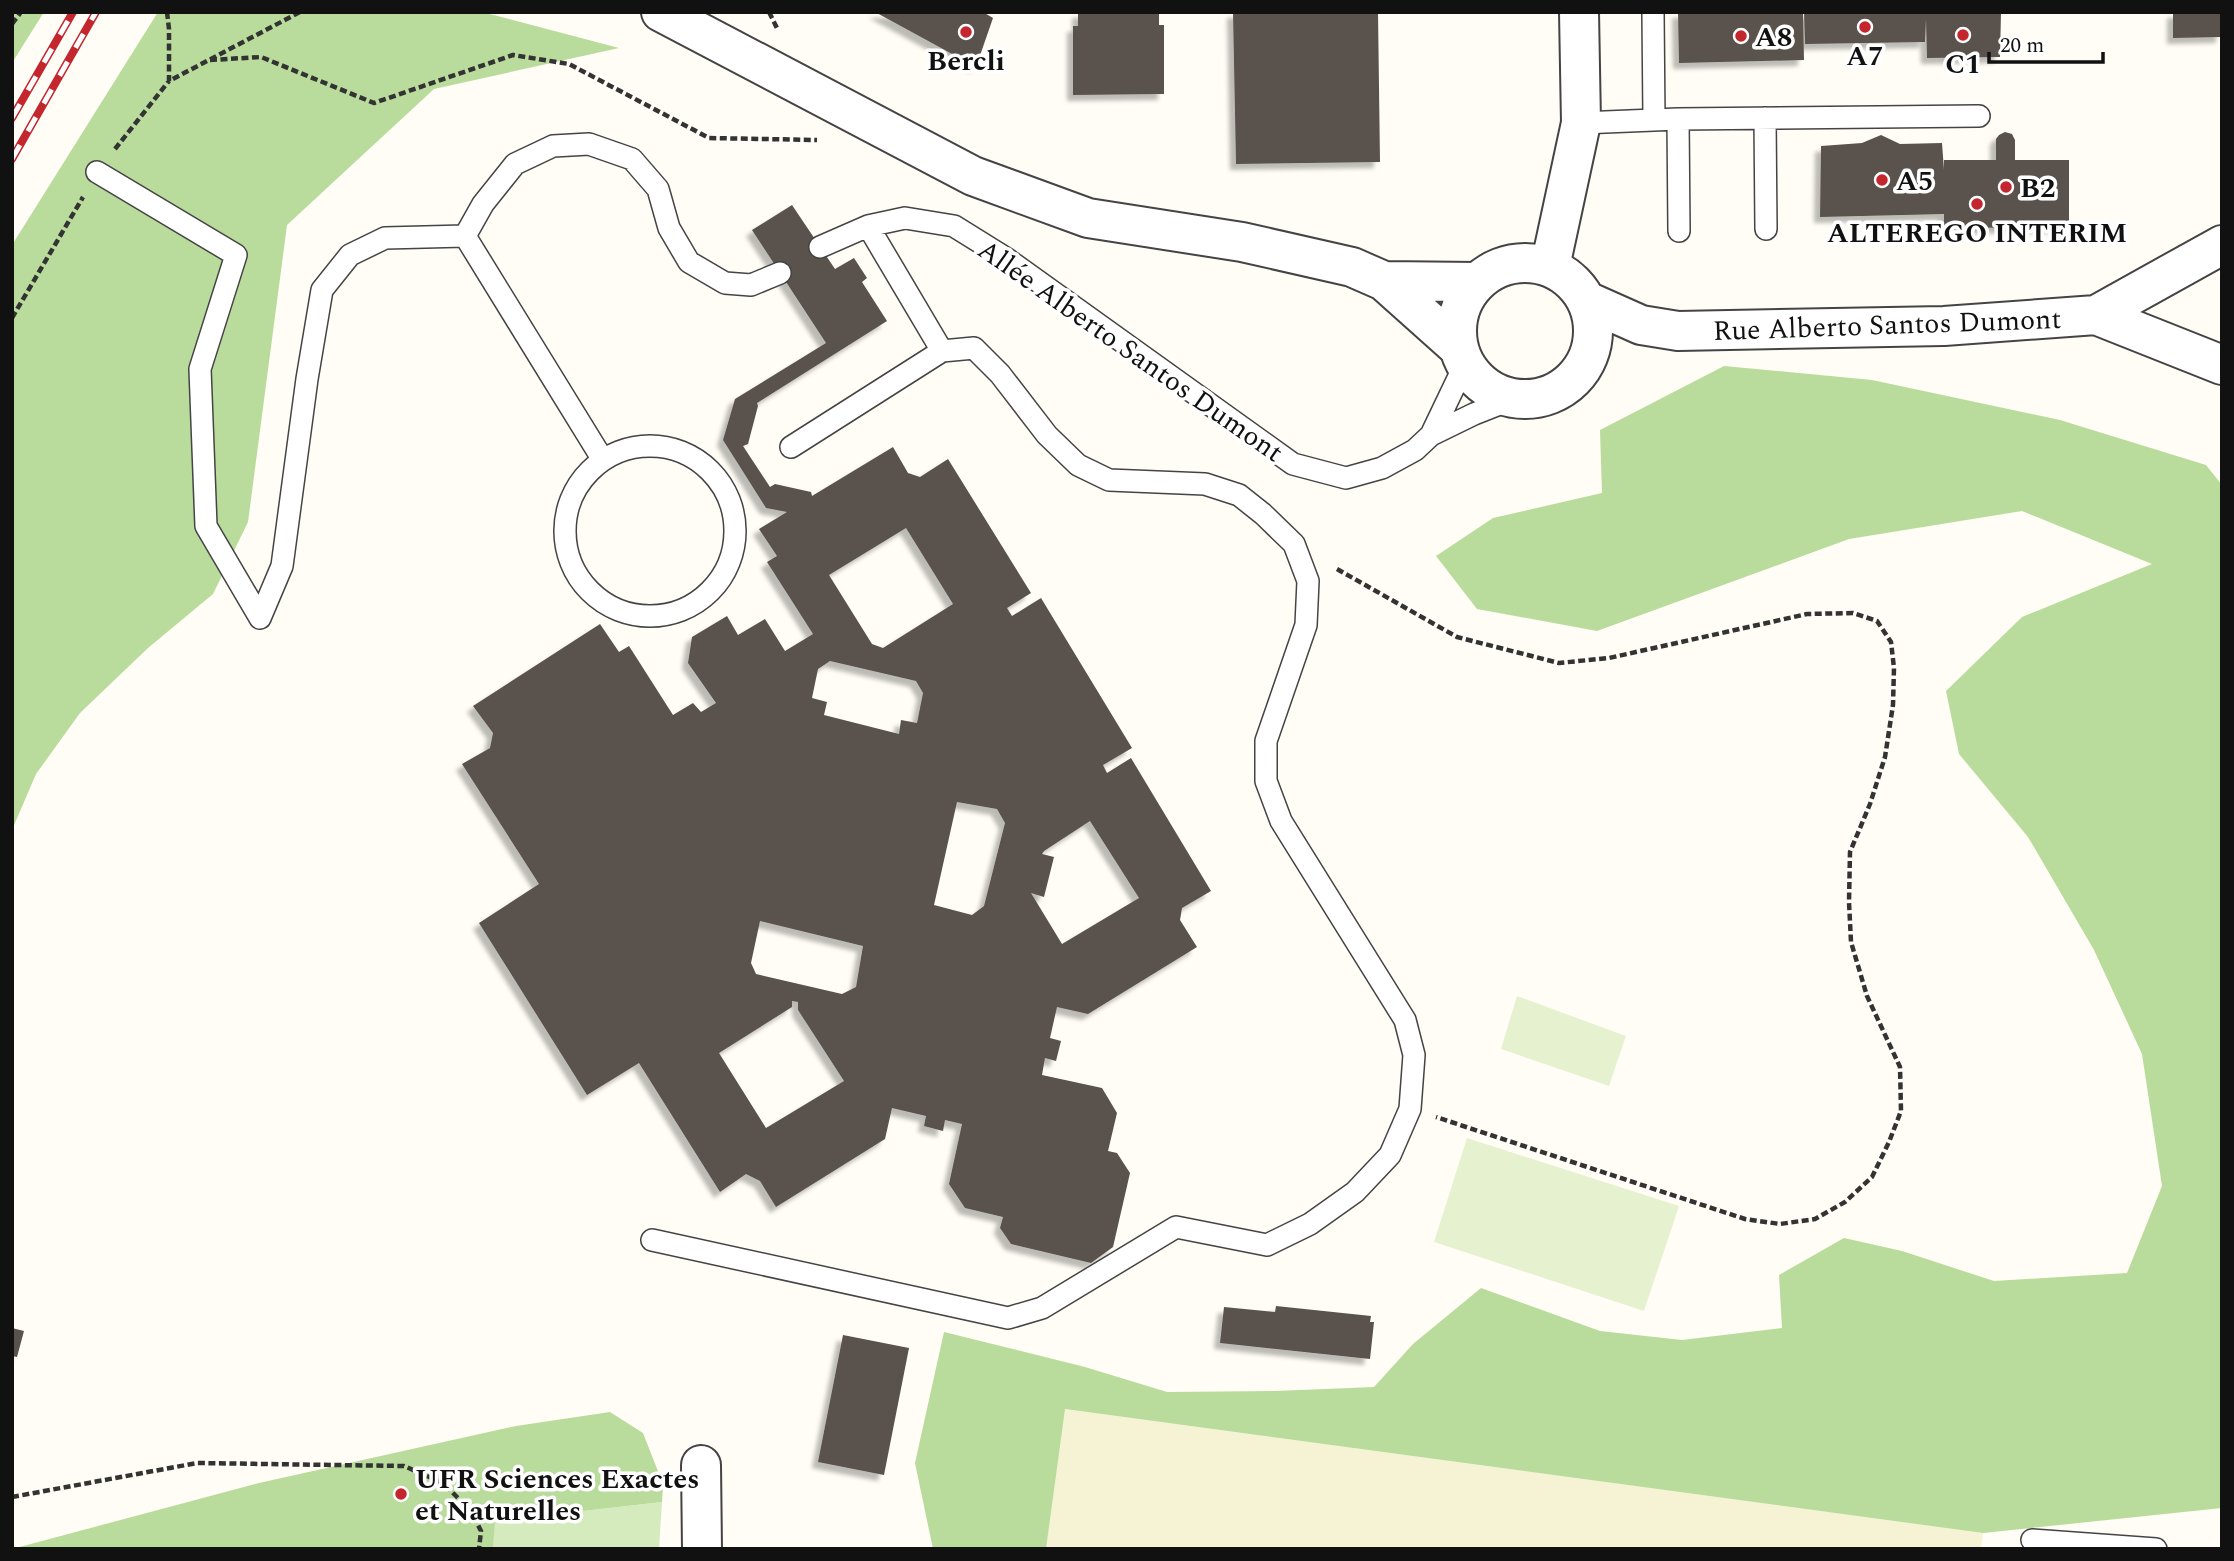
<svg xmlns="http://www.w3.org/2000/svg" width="2234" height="1561" viewBox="0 0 2234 1561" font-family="Spectral,serif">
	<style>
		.farmland { fill: #f6f3d4 }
		.green { fill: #d5ebbd }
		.forest { fill: #b9dc9c }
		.pitch { fill: #e6f2cf }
		.building { fill: #5a524d; fill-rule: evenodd; filter: url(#shadow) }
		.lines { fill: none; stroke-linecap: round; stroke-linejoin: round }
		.service-casing { stroke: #444; stroke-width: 24 }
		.minor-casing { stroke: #444; stroke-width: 42 }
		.tertiary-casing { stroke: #444; stroke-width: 42 }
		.path { stroke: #333; stroke-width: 4.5; stroke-dasharray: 7 3.5; stroke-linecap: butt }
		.service { stroke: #fff; stroke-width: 21 }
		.minor { stroke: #fff; stroke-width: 38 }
		.tertiary { stroke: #fff; stroke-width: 38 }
		.rail-casing { stroke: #c4262e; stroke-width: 8 }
		.rail { stroke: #fff; stroke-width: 5; stroke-dasharray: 16; stroke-linecap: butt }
		.poi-dot { fill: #c4262e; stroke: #fff; stroke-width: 2.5 }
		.labels { text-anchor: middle; stroke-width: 7; stroke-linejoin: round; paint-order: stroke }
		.poi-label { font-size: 28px; font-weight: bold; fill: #111; stroke: #fff; text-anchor: start }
		.street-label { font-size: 28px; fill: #111; stroke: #fff }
	</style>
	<defs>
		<filter id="shadow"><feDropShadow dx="-6" dy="6" stdDeviation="2" flood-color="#0004"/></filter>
	</defs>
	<rect width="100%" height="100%" fill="#fffdf5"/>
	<!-- farmland -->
	<path class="farmland" d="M1064,1409L1983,1533L1981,1549H1046Z"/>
	<!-- green -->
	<path class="green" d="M662,1502L659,1549H493L494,1521Z"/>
	<!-- forest -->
	<path class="forest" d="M12,12H44L12,63Z
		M158,12H482L619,48L434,89L287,225L248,522L213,594L148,648L80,713L36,774L12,830V245Z
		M1724,366L1872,380L2060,420L2206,465L2222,485V1508L1983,1533L1065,1409L1046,1549H933L915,1463L944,1332L1085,1367L1167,1392L1275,1391L1374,1387L1413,1344L1481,1288L1600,1331L1682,1340L1782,1328L1779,1275L1844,1238L1902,1251L1994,1281L2127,1273L2162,1186L2142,1054L2094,950L2028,837L1959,754L1946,691L2022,617L2152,564L2022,511L1849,539L1597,631L1477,609L1436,556L1493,518L1602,493L1600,430Z
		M610,1412L643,1433L663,1484L662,1502L495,1521L493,1549H12L259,1483L516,1426Z"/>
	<!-- pitch -->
	<path class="pitch" d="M1517,996L1626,1036L1609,1086L1501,1049Z
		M1467,1138L1679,1206L1644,1311L1434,1242Z"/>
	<!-- building -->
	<path class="building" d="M875,12H983L993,18L976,67Z
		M1078,12H1159V25H1164V94L1073,95V26H1078Z
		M1233,12H1378L1380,162L1236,164Z
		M1678,12H1803L1804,60L1679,63Z
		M1804,12H2001L2000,57L1927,58L1926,19L1925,42L1805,44Z
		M2173,12H2222V37L2173,38Z
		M2005,132L2012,134L2015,140V160H2069V227L1944,228V214L1820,217L1821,146L1862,143L1881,135L1900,144L1942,143L1944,170V160H1996V139L1999,135Z
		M792,205L835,269L854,258L867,278L862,282L887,321L757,403L758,406L748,444L743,446L770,487L775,484L811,492L812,496L893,447L908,473L920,477L948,459L1031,593L1007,608L1012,616L1041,598L1132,748L1103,765L1107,773L1131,758L1211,891L1182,908L1180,920L1197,947L1088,1014L1057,1007L1050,1038L1061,1041L1056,1061L1045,1058L1042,1075L1102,1088L1117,1113L1108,1151L1117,1153L1130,1173L1113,1247L1091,1263L1011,1244L1000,1228L1003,1217L965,1208L949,1184L962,1124L945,1120L943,1131L924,1126L926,1116L892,1108L885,1139L776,1207L760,1181L746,1174L720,1192L639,1063L587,1095L479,923L539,884L462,764L490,748L493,733L473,706L600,624L619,652L629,646L673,715L693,703L701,712L716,703L688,663L692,637L727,616L738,635L765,619L785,651L813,634L767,562L777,556L759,529L787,512L766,508L723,440L735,399L826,343L752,230ZM906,528L953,604L883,648L872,644L829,575ZM830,661L916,681L923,693L917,723L901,720L899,734L824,715L827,702L812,698L818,669ZM957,802L997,809L1005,823L984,906L972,915L934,905ZM1090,821L1139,898L1062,944L1031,893L1044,897L1054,857L1042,854L1044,851ZM760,921L863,946L856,987L842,994L756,974L751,963ZM792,1001L798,1002V1010L844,1081L766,1128L719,1053L792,1007Z
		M1276,1306L1371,1316L1370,1322H1374L1370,1359L1220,1343L1224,1307L1275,1312Z
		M12,1328L24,1331L17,1357L12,1356Z
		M843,1335L909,1348L884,1475L818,1462Z"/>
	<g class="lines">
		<defs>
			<path id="service" d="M1653,12L1654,120
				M1765,118L1766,229
				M1678,119L1679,231
				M1581,123L1678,119L1979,116
				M97,172L236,255L200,369L206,526L260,618
				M868,226L905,218L954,226L1007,259L1293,464L1346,478L1382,468L1415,450L1431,435L1474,414L1512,399
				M465,236L603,460
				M1431,435L1465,364
				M565 531a85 85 0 1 1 170 0a85 85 0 1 1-170 0Z
				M791,447L942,351
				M260,618L282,566L307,379L322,290L350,255L385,238L465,236L483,204L515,164L553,146L589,144L632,159L658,189L669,228L689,262L725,283L751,285L780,273
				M652,1240L1008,1318L1042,1308L1176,1227L1267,1245L1310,1224L1355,1192L1390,1155L1410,1109L1414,1055L1405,1020L1281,821L1266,781V741L1306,625L1308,581L1294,544L1263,514L1239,495L1205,484L1109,480L1078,465L1047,435L1000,374L974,348L942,351L868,226L820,247
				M2032,1540L2156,1549"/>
			<path id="minor" d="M701,1465L702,1549"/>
			<path id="tertiary" d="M661,12L973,176L1088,218L1242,242L1352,267L1384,281L1459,348
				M1457 331a68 68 0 1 1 136 0a68 68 0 1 1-136 0Z
				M1550,267L1581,123L1579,12
				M1384,281L1477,282
				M1587,301L1641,325L1678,331L1944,326L2096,315L2222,245
				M2096,315L2222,365"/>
		</defs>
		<!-- service casing -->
		<use href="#service" class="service-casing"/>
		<!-- minor casing -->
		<use href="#minor" class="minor-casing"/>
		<!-- tertiary casing -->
		<use href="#tertiary" class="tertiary-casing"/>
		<!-- path -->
		<path class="path" d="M167,12L169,29V81L300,12
			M769,12L778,30
			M12,24L21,12
			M210,60L261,57L374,103L513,55L569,64L709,138L817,140
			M115,149L169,81
			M12,318L83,197
			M1337,569L1457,637L1559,663L1609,658L1807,614L1853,613L1877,621L1891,642L1894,668L1893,705L1885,757L1870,804L1850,852L1849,902L1851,942L1867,996L1900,1067L1901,1111L1889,1142L1872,1177L1845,1202L1815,1219L1780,1224L1745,1219L1436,1117
			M12,1497L197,1463L404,1466L443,1483L471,1511L481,1531L479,1549"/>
		<!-- service -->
		<use href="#service" class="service"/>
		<!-- minor -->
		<use href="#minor" class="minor"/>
		<!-- tertiary -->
		<use href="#tertiary" class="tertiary"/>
		<defs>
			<path id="rail" d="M12,118L73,12
				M12,159L96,12"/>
		</defs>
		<!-- rail casing -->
		<use href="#rail" class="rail-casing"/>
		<!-- rail -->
		<use href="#rail" class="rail"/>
	</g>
	<!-- markers -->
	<g class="poi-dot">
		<circle cx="1865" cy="27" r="7"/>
		<circle cx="966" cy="32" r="7"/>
		<circle cx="1963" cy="35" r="7"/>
		<circle cx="1741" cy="36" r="7"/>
		<circle cx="1882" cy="180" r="7"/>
		<circle cx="2006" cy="187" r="7"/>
		<circle cx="1977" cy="204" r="7"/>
		<circle cx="401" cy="1494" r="7"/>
	</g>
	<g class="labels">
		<!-- poi labels -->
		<g class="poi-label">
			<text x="1755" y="46">A8</text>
			<text x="1865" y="65" text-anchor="middle">A7</text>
			<text x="966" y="70" text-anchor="middle">Bercli</text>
			<text x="1963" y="73" text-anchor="middle">C1</text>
			<text x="1896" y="190">A5</text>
			<text x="2020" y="197">B2</text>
			<text x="1977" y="242" text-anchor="middle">ALTEREGO INTERIM</text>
			<text x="415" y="1488">UFR Sciences Exactes<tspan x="415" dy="32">et Naturelles</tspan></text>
		</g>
		<!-- street labels -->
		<g class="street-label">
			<text transform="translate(1887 324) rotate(-2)" y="10">Rue Alberto Santos Dumont</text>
			<text transform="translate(1131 350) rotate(35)" y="10">Allée Alberto Santos Dumont</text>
		</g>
	</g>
	<!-- border -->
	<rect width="2234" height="1561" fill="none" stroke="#111111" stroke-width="28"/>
	<!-- scale -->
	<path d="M1989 52v10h114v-10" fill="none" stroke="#111111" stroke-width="3.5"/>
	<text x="2000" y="52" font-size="21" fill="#111111" stroke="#ffffff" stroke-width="5" paint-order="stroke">20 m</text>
</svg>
